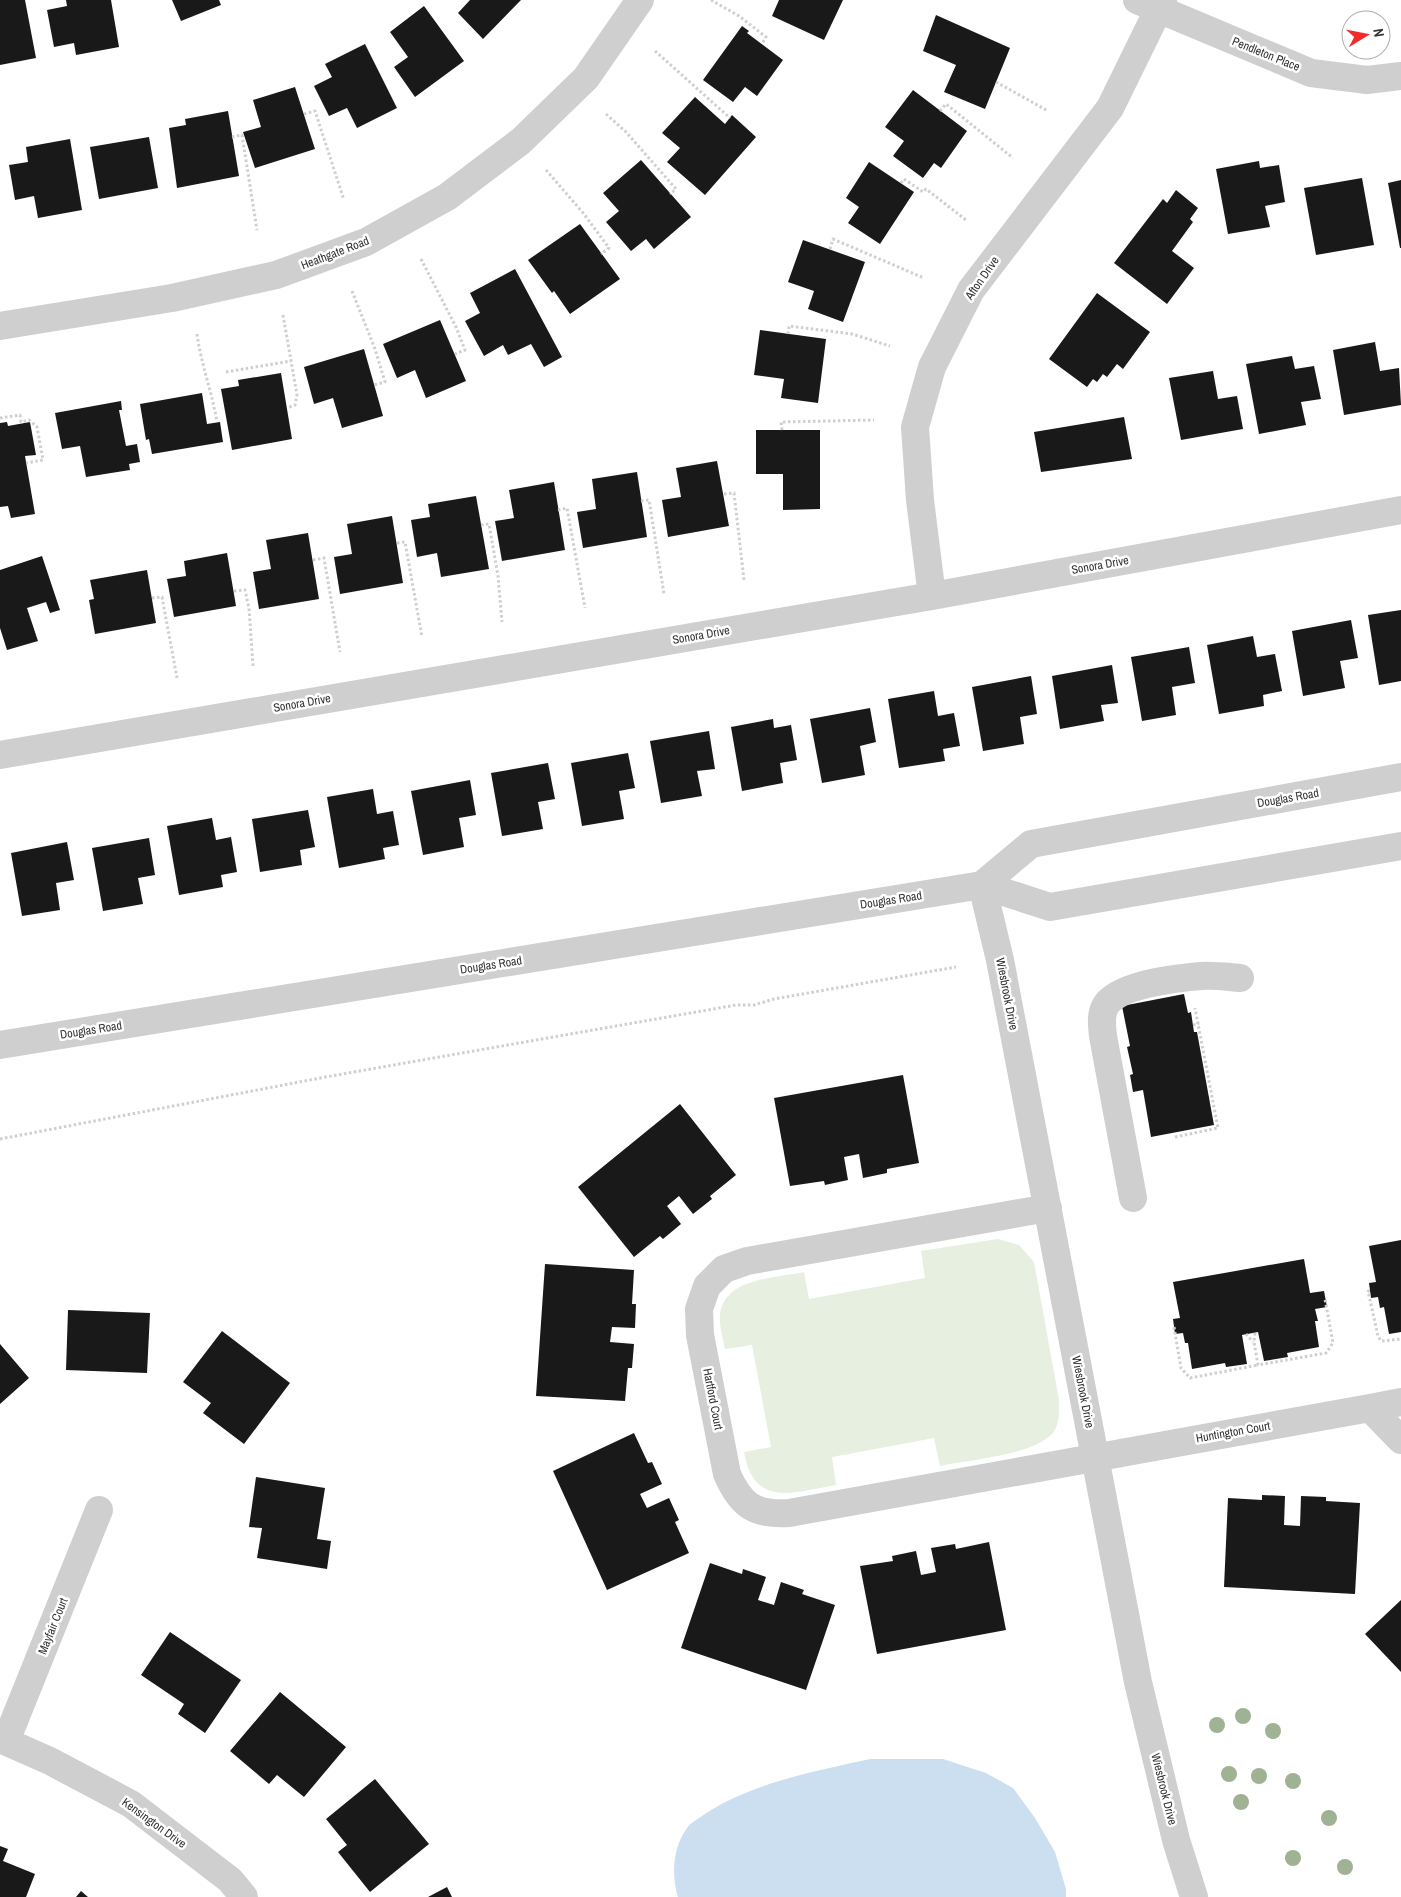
<svg xmlns="http://www.w3.org/2000/svg" width="1401" height="1897" viewBox="0 0 1401 1897" font-family="'Archivo Narrow',sans-serif">
	<style>
		.green { fill: #e7efe0 }
		.water { fill: #cbdff0 }
		.building { fill: #191919 }
		.lines { fill: none; stroke-linecap: round; stroke-linejoin: round }
		.path { stroke: #cfcfcf; stroke-width: 3; stroke-dasharray: 2.5 2.5; stroke-linecap: butt }
		.minor { stroke: #cfcfcf; stroke-width: 28 }
		.tree { fill: #9fb293 }
		.labels { text-anchor: middle; stroke-width: 5; stroke-linejoin: round; paint-order: stroke }
		.street-label { font-size: 12px; fill: #323232; stroke: #fff }
	</style>
	<rect width="100%" height="100%" fill="#fff"/>
	<!-- green -->
	<path class="green" d="M998,1239L1019,1245L1034,1262L1059,1400C1059,1411 1060,1425 1052,1434C1032,1455 969,1460 940,1466L934,1438L832,1457L836,1485C794,1492 754,1509 744,1452L771,1447L752,1345L725,1349C723,1338 719,1326 720,1314C725,1278 775,1278 804,1272L809,1299L925,1278L921,1251Z"/>
	<!-- water -->
	<path class="water" d="M870,1759H943L986,1773L1013,1788L1035,1818L1055,1852L1066,1889V1897H678C671,1875 673,1847 687,1828C690,1823 697,1820 702,1816C747,1784 816,1771 870,1759Z"/>
	<!-- building -->
	<path class="building" d="M0,0H25L36,58L0,65Z
		M66,0H111L119,47L76,55L74,43L54,47L47,10L67,6Z
		M172,0H219L221,5L181,21Z
		M470,0H521L483,39L458,13Z
		M779,0H843L824,40L772,16Z
		M424,6L464,61L415,97L394,67L408,57L390,32Z
		M936,15L1010,48L985,109L944,92L956,65L923,51Z
		M742,26L749,31L747,33L783,60L757,96L745,87L733,102L703,80Z
		M365,44L397,108L357,128L347,108L329,116L314,86L332,77L325,64Z
		M295,87L315,149L255,168L243,132L261,127L253,100Z
		M913,90L967,131L941,168L934,163L923,178L893,156L904,141L885,127Z
		M695,97L725,124L732,115L756,137L705,195L667,162L680,148L662,133Z
		M228,111L239,176L177,188L169,128L186,125L185,119Z
		M149,137L158,188L99,199L90,147Z
		M70,139L82,210L38,218L34,196L15,200L9,165L28,162L26,147Z
		M641,160L691,217L654,249L646,239L631,251L606,222L619,211L603,193Z
		M1259,161L1260,168L1279,165L1285,202L1265,206L1270,227L1228,234L1216,169Z
		M869,162L914,192L880,244L848,223L859,207L846,198Z
		M1362,178L1374,245L1316,255L1304,188Z
		M1401,180V248H1400L1388,183Z
		M1176,190L1198,208L1190,219L1193,222L1172,251L1194,268L1167,304L1114,263L1163,199L1167,203Z
		M580,224L620,279L570,314L554,291L552,293L528,260Z
		M803,240L865,262L843,322L808,309L814,291L788,282Z
		M515,269L562,357L544,367L531,344L508,355L503,345L484,356L465,321L480,313L470,293Z
		M1097,293L1150,332L1123,369L1117,364L1107,377L1103,374L1097,382L1093,379L1087,387L1049,359Z
		M440,320L466,381L426,398L415,370L397,378L383,344Z
		M760,330L826,339L818,403L781,398L784,379L754,375Z
		M1375,342L1380,371L1399,368L1401,405L1344,415L1333,350Z
		M364,349L383,416L342,428L333,398L314,404L304,367Z
		M1292,356L1295,369L1314,366L1321,399L1301,402L1306,425L1259,434L1246,364Z
		M1213,371L1218,399L1237,396L1243,429L1181,440L1169,378Z
		M281,373L292,439L232,450L221,389L239,386L238,380Z
		M202,393L207,424L220,422L223,442L152,454L149,439L146,440L140,404Z
		M121,401L122,410H119L126,446L137,444L140,462L129,464L130,470L86,477L80,446L62,449L55,413Z
		M1124,417L1132,459L1041,472L1034,432Z
		M7,422L8,426L30,422L36,455L25,456L35,514L11,518L8,506L0,507V423Z
		M756,430H820V509L783,510V474H756Z
		M717,461L729,526L668,537L662,500L681,497L676,468Z
		M637,472L647,537L583,548L577,512L596,509L592,479Z
		M554,482L565,550L502,561L495,521L514,518L509,490Z
		M476,496L489,569L441,577L437,553L417,557L411,520L430,517L428,504Z
		M392,516L403,583L340,594L334,557L352,554L347,524Z
		M308,533L319,599L259,609L253,572L271,569L266,540Z
		M227,553L236,606L174,617L167,579L186,576L184,561Z
		M42,556L60,610L50,613L46,602L27,608L38,641L7,650L0,628V570Z
		M147,570L156,623L95,634L89,600L94,599L90,580Z
		M1401,610V681L1379,685L1368,615Z
		M1351,620L1358,658L1340,661L1345,688L1303,696L1292,631Z
		M1253,636L1257,657L1275,654L1282,691L1263,695L1264,706L1219,714L1207,645Z
		M1189,647L1195,683L1172,687L1176,715L1142,721L1131,657Z
		M1112,665L1118,703L1101,705L1104,721L1060,729L1052,676Z
		M1031,676L1037,714L1020,717L1024,744L983,751L972,687Z
		M934,691L938,716L954,713L960,746L943,749L945,761L899,768L888,699Z
		M870,708L876,742L860,746L865,775L822,783L810,719Z
		M773,719L774,728L791,725L797,760L780,763L783,783L742,791L731,727Z
		M709,731L715,769L697,771L702,796L661,803L650,741Z
		M628,753L635,788L619,791L624,819L582,826L571,763Z
		M548,763L555,799L538,802L543,829L502,836L491,773Z
		M470,780L476,815L459,818L464,847L423,855L411,791Z
		M373,789L377,814L393,811L399,845L383,848L385,859L339,868L327,797Z
		M308,810L315,847L300,850L302,865L260,872L252,819Z
		M212,818L216,840L231,837L237,872L221,875L223,887L179,895L167,826Z
		M149,838L155,875L138,878L143,904L103,911L92,848Z
		M67,842L74,880L56,883L60,910L22,916L11,853Z
		M1184,994L1188,1013L1191,1012L1194,1032H1197L1214,1125L1151,1137L1143,1090L1133,1092L1130,1075L1133,1074L1127,1047L1130,1046L1122,1006Z
		M903,1075L919,1163L887,1169V1173L863,1178L859,1154L844,1157L848,1180L825,1185L824,1181L790,1186L774,1098Z
		M680,1104L736,1175L710,1196L712,1199L693,1214L679,1196L667,1206L681,1224L663,1239L660,1236L634,1257L578,1187Z
		M1401,1240V1332L1389,1334L1384,1307L1380,1308L1378,1297L1371,1298L1369,1283L1376,1282L1369,1246Z
		M1304,1259L1310,1293L1324,1291L1327,1307L1315,1309L1318,1321H1315L1319,1347L1287,1353L1288,1357L1264,1361L1258,1332L1242,1335L1247,1364L1226,1367L1225,1363L1192,1369L1188,1343H1185L1183,1333L1175,1334L1173,1319L1180,1318L1173,1282Z
		M545,1264L634,1270L632,1304H636L635,1328L612,1327L610,1342L634,1344L632,1368H628L625,1401L536,1396Z
		M68,1310L150,1313L147,1373L66,1370Z
		M222,1331L290,1383L244,1444L203,1413L211,1403L183,1382Z
		M0,1344L29,1378L0,1404Z
		M634,1433L648,1463L652,1462L662,1484L640,1494L647,1508L669,1498L679,1520L675,1522L689,1553L607,1590L553,1471Z
		M256,1477L325,1488L317,1539L331,1541L327,1569L257,1558L262,1528L249,1527Z
		M1262,1495L1285,1496L1284,1525L1300,1526L1301,1496L1326,1497V1501L1360,1503L1355,1594L1224,1587L1228,1498L1262,1500Z
		M989,1542L1006,1630L877,1654L860,1566L893,1561L892,1556L916,1551L921,1575L936,1572L931,1548L955,1544L956,1549Z
		M710,1563L742,1574L743,1569L766,1577L758,1600L774,1605L781,1582L804,1590L802,1594L835,1605L806,1690L681,1648Z
		M1401,1600V1672L1365,1634Z
		M170,1632L241,1680L205,1733L178,1714L184,1704L141,1675Z
		M280,1692L346,1747L304,1797L277,1775L269,1784L230,1751Z
		M375,1779L429,1844L370,1892L338,1852L347,1845L326,1819Z
		M0,1846L8,1849L3,1861L35,1874L26,1897H0Z
		M447,1887L452,1897H428Z
		M81,1891L88,1897H76Z"/>
	<g class="lines">
		<!-- path -->
		<path class="path" d="M711,0L739,16L766,37L762,44
			M655,51L730,118
			M996,82L1048,111
			M940,111L946,104L1013,158
			M304,114L315,111L344,200
			M606,114L626,132L676,189L670,194
			M232,137L242,135L257,230
			M546,170L584,214L609,248L601,254
			M901,183L904,179L923,192L926,189L966,220
			M830,249L833,239L924,278
			M421,259L456,327L465,350L455,354
			M352,291L375,349L385,382L374,385
			M283,315L297,395L295,405L287,408
			M197,334C201,364 212,392 217,422
			M788,334L789,326L852,334L890,346
			M226,372L291,361
			M0,418L20,415L21,422L29,420L37,427L43,460L26,463
			M782,430L781,422L874,420
			M724,494L734,493L744,580
			M641,501L649,500L664,594
			M558,510L567,508L585,608
			M481,525L489,524L498,576L502,622
			M397,543L405,542L422,637
			M313,560L324,558L340,652
			M234,591L245,590L249,608L253,666
			M152,598L162,597L177,678
			M1193,1025L1198,1024L1195,1008
			M1175,1137L1218,1128L1198,1024
			M0,1139L331,1076L736,1005H754L774,999L956,967
			M1370,1291H1368L1378,1336L1381,1341L1401,1339
			M1174,1327L1181,1368L1190,1378L1258,1365
			M1255,1333L1254,1342L1258,1365L1326,1353L1333,1343L1325,1299
			M1246,1334L1253,1342"/>
		<!-- minor -->
		<path class="minor" d="M1137,0L1311,73L1367,80L1401,76
			M0,326L172,298L276,275L366,242L447,197L521,141L586,78L640,0
			M932,596L920,500L915,427L932,367L971,290L1110,108L1163,0
			M0,755L932,596L1401,510
			M982,885L1000,960L1138,1682L1176,1840L1194,1897
			M982,885L1031,844L1401,777
			M0,1045L982,885L1050,907L1401,846
			M1133,1198L1103,1036C1102,1026 1100,1014 1106,1005C1120,984 1177,978 1201,976C1214,975 1228,977 1240,978
			M1048,1208L747,1261L724,1269L707,1286L699,1309L700,1335L727,1474C741,1506 755,1515 789,1513L1370,1408
			M1401,1402L1370,1408L1401,1440
			M0,1739L50,1761L131,1804L230,1880L244,1897
			M6,1741L99,1510"/>
	</g>
	<!-- trees -->
	<g class="tree">
		<circle cx="1243" cy="1716" r="8"/>
		<circle cx="1217" cy="1725" r="8"/>
		<circle cx="1273" cy="1731" r="8"/>
		<circle cx="1229" cy="1774" r="8"/>
		<circle cx="1259" cy="1776" r="8"/>
		<circle cx="1293" cy="1781" r="8"/>
		<circle cx="1241" cy="1802" r="8"/>
		<circle cx="1329" cy="1818" r="8"/>
		<circle cx="1293" cy="1858" r="8"/>
		<circle cx="1345" cy="1867" r="8"/>
	</g>
	<g class="labels">
		<!-- street labels -->
		<g class="street-label">
			<text transform="translate(1266 54) rotate(22)" y="4">Pendleton Place</text>
			<text transform="translate(335 253) rotate(-21)" y="4">Heathgate Road</text>
			<text transform="translate(982 278) rotate(-55)" y="4">Afton Drive</text>
			<text transform="translate(1100 565) rotate(-10)" y="4">Sonora Drive</text>
			<text transform="translate(701 635) rotate(-10)" y="4">Sonora Drive</text>
			<text transform="translate(302 703) rotate(-10)" y="4">Sonora Drive</text>
			<text transform="translate(1288 798) rotate(-10)" y="4">Douglas Road</text>
			<text transform="translate(891 900) rotate(-9)" y="4">Douglas Road</text>
			<text transform="translate(491 965) rotate(-9)" y="4">Douglas Road</text>
			<text transform="translate(1007 994) rotate(79)" y="4">Wiesbrook Drive</text>
			<text transform="translate(91 1030) rotate(-9)" y="4">Douglas Road</text>
			<text transform="translate(1083 1392) rotate(79)" y="4">Wiesbrook Drive</text>
			<text transform="translate(713 1399) rotate(79)" y="4">Hartford Court</text>
			<text transform="translate(1233 1432) rotate(-10)" y="4">Huntington Court</text>
			<text transform="translate(53 1626) rotate(-68)" y="4">Mayfair Court</text>
			<text transform="translate(1164 1789) rotate(76)" y="4">Wiesbrook Drive</text>
			<text transform="translate(154 1823) rotate(36)" y="4">Kensington Drive</text>
		</g>
	</g>
	<!-- north arrow -->
	<g transform="translate(1366 35) rotate(80)"><circle r="24" fill="#ffffff" stroke="#adadad"/>
	<path d="M0-4L9 19L0 12L-9 19Z" fill="#f32a2c"/>
	<text y="-8" font-size="14" font-weight="bold" text-anchor="middle" fill="#323232">N</text>
	</g>
</svg>
